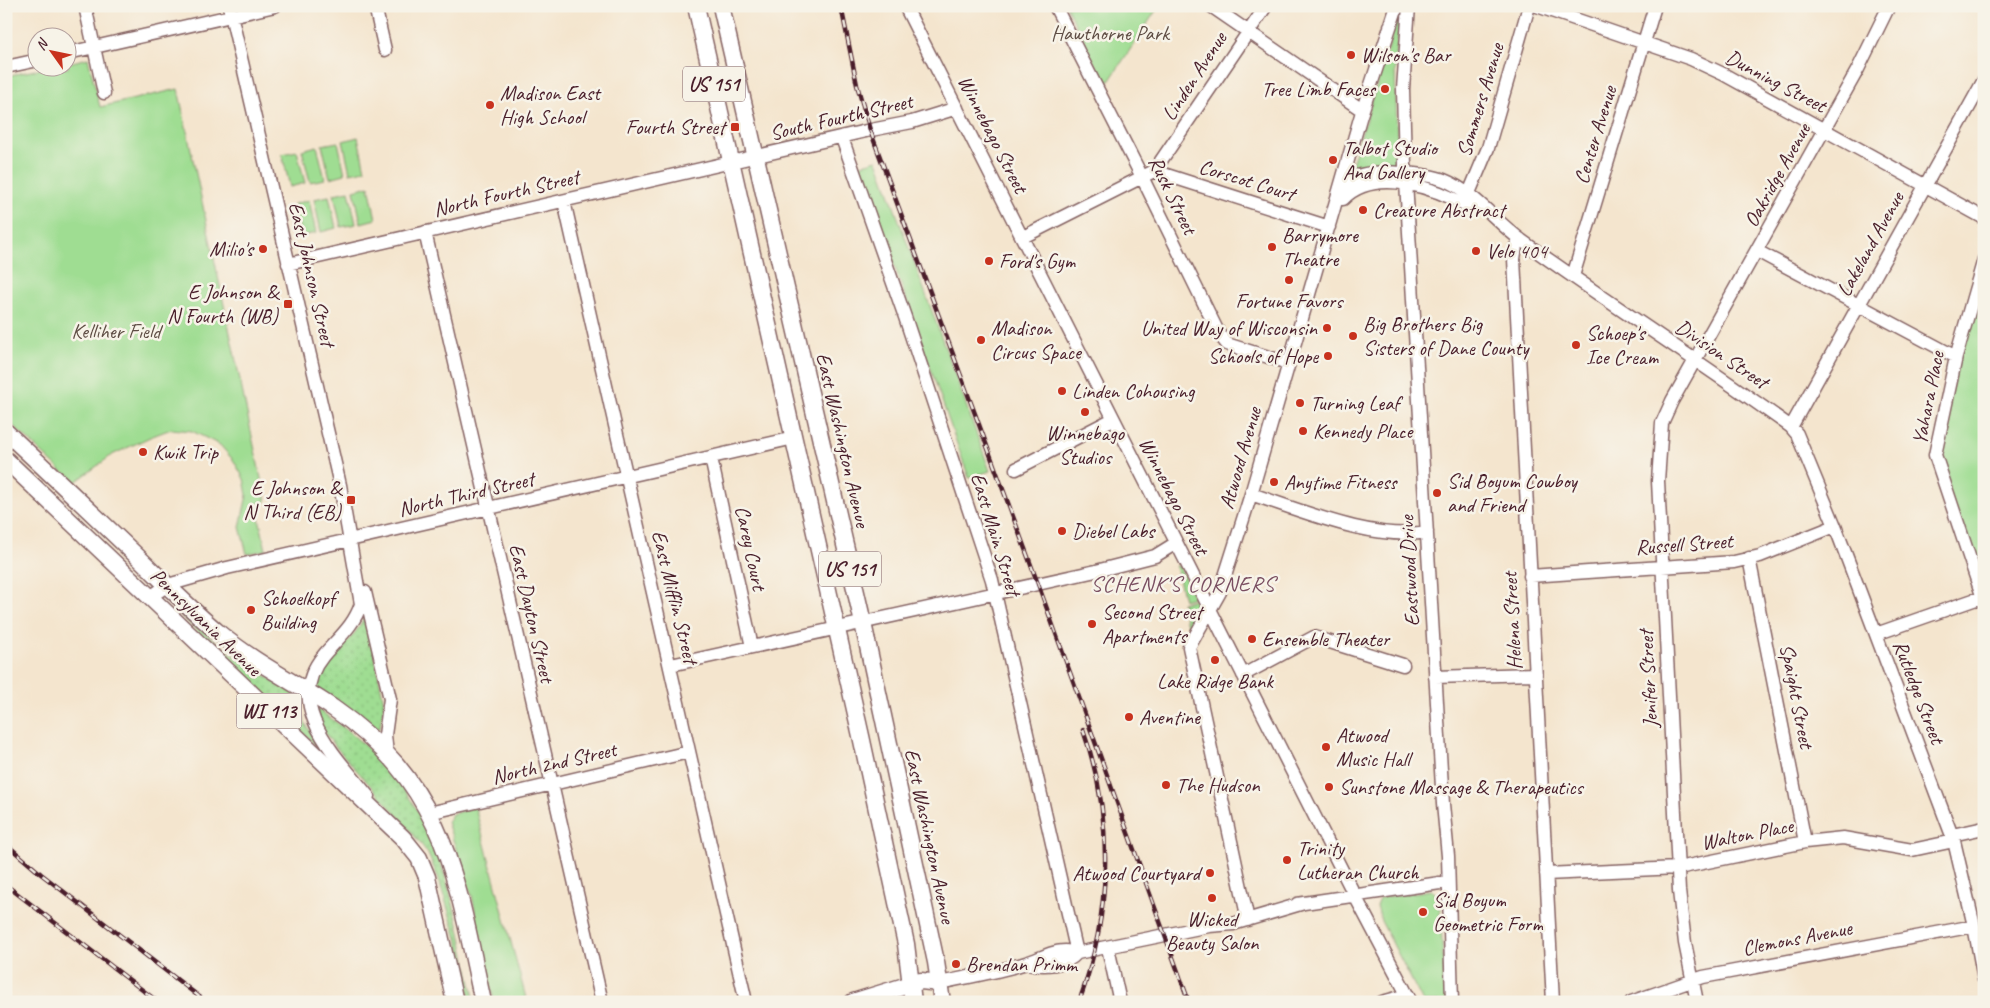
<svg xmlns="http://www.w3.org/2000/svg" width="1990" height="1008" viewBox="0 0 1990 1008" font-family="Caveat,sans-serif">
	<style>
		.grass { fill: url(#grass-dots); stroke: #747e5e }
		.green { fill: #9fdd92; stroke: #747e5e }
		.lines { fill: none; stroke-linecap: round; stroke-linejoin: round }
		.minor-casing { stroke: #866464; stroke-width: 15 }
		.major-casing { stroke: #866464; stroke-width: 19 }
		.minor { stroke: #fff; stroke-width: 12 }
		.major { stroke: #fff; stroke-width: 16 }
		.rail-casing { stroke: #4a1f2b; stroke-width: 4.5 }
		.rail { stroke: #f7f3e8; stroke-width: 2.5; stroke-dasharray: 8; stroke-linecap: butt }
		.poi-dot { fill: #c8321e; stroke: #f7f3e8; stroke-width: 2 }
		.labels { text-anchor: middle; stroke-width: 5; stroke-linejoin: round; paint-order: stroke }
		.shield { fill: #f7f3e8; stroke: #7e5f64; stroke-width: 1 }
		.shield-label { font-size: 20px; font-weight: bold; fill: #4a1f2b }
		.park-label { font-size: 21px; fill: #5f4e45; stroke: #f7f3e8 }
		.poi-label { font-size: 21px; fill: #4a1f2b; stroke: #f7f3e8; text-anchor: start }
		.street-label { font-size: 21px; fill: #4a1f2b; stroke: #f7f3e8 }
		.neighbourhood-label { font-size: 22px; letter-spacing: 1px; fill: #7a4f61; stroke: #f7f3e8 }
	</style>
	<defs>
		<pattern id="grass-dots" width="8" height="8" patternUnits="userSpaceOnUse" patternTransform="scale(1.25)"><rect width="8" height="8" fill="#9fdd92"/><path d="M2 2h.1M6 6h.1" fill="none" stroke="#8abd7e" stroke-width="1.8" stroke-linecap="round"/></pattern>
	</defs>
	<rect width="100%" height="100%" fill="#f7f3e8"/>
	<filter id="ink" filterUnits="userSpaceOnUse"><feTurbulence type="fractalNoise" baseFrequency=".02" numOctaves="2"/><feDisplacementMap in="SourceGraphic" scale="10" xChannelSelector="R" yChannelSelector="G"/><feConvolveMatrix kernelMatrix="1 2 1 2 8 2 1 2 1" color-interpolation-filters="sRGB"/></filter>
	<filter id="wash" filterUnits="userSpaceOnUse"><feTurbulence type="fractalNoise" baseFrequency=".0096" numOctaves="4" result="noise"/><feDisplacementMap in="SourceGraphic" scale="20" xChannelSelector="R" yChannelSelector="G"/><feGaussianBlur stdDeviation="1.12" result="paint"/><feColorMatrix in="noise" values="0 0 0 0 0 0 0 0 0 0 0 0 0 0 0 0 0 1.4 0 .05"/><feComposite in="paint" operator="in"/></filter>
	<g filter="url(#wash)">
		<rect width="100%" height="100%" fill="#f4e5ce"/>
		<!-- grass -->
		<path class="grass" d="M174,602L207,634L233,655L300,698L305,723L317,743L315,745L174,609L172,604Z
			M366,611L384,703L380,727L378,729L318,689V686C325,655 358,641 366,611Z
			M317,709C436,786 447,873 475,1002H471L457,938L438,877L427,852L404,823L333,744L320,725Z"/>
		<!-- green -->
		<path class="green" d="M1066,6H1159L1106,86Z
			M1400,11L1395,70L1398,165L1350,170Z
			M88,58L100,107L178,89L266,502L256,504L266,550L247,554L240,527L247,495L244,479L234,461L220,445L192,431L171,429L150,437L112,455L74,483L6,419V76L46,68H68V63Z
			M358,137L365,170L350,173L343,141Z
			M338,142L345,174L330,178L322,145Z
			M317,146L325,179L310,182L302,150Z
			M297,151L305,183L290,187L282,154Z
			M877,160L990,471L969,478L859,165Z
			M369,186L376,219L361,223L354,190Z
			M349,191L356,224L341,227L334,194Z
			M329,196L336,228L321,232L314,199Z
			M309,200L316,233L301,236L294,204Z
			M1984,259V601L1935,455Z
			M1176,566H1179L1194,597L1184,600Z
			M1195,599L1197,614L1190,627L1187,625L1182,603Z
			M475,807L527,1002H494L472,896L447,822L452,814Z
			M1431,890L1439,896L1446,1002H1423L1381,921L1377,906L1380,899L1385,897Z"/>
	</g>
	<g filter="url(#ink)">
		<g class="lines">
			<defs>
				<path id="minor" d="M85,6L104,93
					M229,6L340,485L361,604C354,626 337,639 323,656C282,706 338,758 368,796
					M375,6L385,50
					M905,6L1354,894L1411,1002
					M1055,6L1142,177L1219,334L1227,344L1233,346L1288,363
					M1211,6L1362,110
					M1409,6L1403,89L1405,165L1443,804L1448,856L1452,1002
					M1537,6L1691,59L1723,74L1984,218
					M68,53L275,6
					M6,67L38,60
					M842,138L905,317L992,580L1077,953
					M1154,171L1329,227
					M1338,198C1342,191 1346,183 1354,178C1371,168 1426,173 1444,180C1474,192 1495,221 1521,240C1610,304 1702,363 1791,427L1797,434L1835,526L1954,841L1974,926L1984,979
					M1343,199C1375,166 1437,188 1471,208
					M564,201L746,1002
					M1464,205L1488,148L1529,6
					M425,232L602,1002
					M1023,237L1154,171L1266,6
					M1520,239L1516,246L1514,259L1553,1002
					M1757,251L1956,357
					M1984,259L1956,357L1935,455L1984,601
					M288,264L866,131L912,122L957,108
					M1573,276L1655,6
					M1791,427L1984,80
					M711,458L752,647
					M1016,469L1113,419
					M1251,494C1303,511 1373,541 1427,532
					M1749,558L1805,842
					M1530,576L1734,562L1760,556L1835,526
					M365,592L390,699L385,735L387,754
					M150,597L168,585L227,568L794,438
					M1876,634L1982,597
					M671,665L1096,571L1155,556L1176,543
					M1243,675L1314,637L1403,665
					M1435,677L1536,674
					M429,813L689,752
					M1952,835L1984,828
					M1546,874L1678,868L1805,842L1843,838L1912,850L1954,841
					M1297,904L1440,883
					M1248,920L1189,647L1220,592L1251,494L1361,115L1397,6
					M1108,948L1120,1002
					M1027,963C1043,967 1066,966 1077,953
					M939,983C968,977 998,972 1026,963C1043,958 1059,946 1077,953L1209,926L1233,924L1304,903
					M1382,1002L1408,995
					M1631,1002L1703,977L1974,926
					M1697,1002L1685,943L1679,891L1658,481L1662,423L1672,401L1858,69L1889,6"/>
				<path id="major" d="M696,6L861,736L906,944L913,1002
					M721,6L863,623L936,962L942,1002
					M6,432C50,473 94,515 138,557C165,583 191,610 220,634C255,663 296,683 333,708C446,786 456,878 483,1002
					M6,460L403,838L419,858L427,877L455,1002
					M853,1002L921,981L939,983"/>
			</defs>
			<!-- minor casing -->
			<use href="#minor" class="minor-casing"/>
			<!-- major casing -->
			<use href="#major" class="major-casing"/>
			<!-- minor -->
			<use href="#minor" class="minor"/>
			<!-- major -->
			<use href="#major" class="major"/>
			<defs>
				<path id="rail" d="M841,6L857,85L870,130L1038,584L1189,1002
					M6,844L41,874L206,1002
					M6,885L158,1002
					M1079,1002C1111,915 1115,819 1083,730"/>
			</defs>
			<!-- rail casing -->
			<use href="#rail" class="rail-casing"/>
			<!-- rail -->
			<use href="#rail" class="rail"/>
		</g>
	</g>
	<!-- markers -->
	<g class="poi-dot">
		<circle cx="1351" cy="55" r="5"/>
		<circle cx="1385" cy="89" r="5"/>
		<circle cx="490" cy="105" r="5"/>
		<rect x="730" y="122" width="10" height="10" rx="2.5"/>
		<circle cx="1333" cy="160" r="5"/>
		<circle cx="1363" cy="210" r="5"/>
		<circle cx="1272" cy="247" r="5"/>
		<circle cx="263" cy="249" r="5"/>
		<circle cx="1476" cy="251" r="5"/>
		<circle cx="989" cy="261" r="5"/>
		<circle cx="1289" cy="280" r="5"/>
		<rect x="283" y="299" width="10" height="10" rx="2.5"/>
		<circle cx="1327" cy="328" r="5"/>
		<circle cx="1353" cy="336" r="5"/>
		<circle cx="981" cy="340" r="5"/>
		<circle cx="1576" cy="345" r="5"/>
		<circle cx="1328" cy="356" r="5"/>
		<circle cx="1062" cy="391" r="5"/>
		<circle cx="1300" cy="403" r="5"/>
		<circle cx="1085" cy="412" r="5"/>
		<circle cx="1303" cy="431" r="5"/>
		<circle cx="143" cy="452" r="5"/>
		<circle cx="1274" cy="482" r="5"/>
		<circle cx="1437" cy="493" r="5"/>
		<rect x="346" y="495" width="10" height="10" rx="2.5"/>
		<circle cx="1062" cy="531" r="5"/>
		<circle cx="251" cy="610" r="5"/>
		<circle cx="1092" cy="624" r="5"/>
		<circle cx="1252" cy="639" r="5"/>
		<circle cx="1215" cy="660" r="5"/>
		<circle cx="1129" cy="717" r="5"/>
		<circle cx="1326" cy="747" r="5"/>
		<circle cx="1166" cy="785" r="5"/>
		<circle cx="1329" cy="787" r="5"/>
		<circle cx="1287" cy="860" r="5"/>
		<circle cx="1210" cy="873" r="5"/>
		<circle cx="1212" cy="898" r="5"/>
		<circle cx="1423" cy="912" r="5"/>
		<circle cx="956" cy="964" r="5"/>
	</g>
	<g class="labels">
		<!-- shield labels -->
		<g class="shield">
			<rect x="683" y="66.5" width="62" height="35" rx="4"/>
			<rect x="819" y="551.5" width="62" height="35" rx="4"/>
			<rect x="236.5" y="693.5" width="65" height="35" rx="4"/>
		</g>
		<g class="shield-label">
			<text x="714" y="91">US 151</text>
			<text x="850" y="576">US 151</text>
			<text x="269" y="718">WI 113</text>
		</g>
		<!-- park labels -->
		<g class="park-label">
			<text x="1110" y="40">Hawthorne Park</text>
			<text x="116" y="338">Kelliher Field</text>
		</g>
		<!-- poi labels -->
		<g class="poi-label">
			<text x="1361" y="62">Wilson's Bar</text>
			<text x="1375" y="96" text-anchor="end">Tree Limb Faces</text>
			<text x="500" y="100">Madison East<tspan x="500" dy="24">High School</tspan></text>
			<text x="725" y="134" text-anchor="end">Fourth Street</text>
			<text x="1343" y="155">Talbot Studio<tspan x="1343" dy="24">And Gallery</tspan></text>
			<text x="1373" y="217">Creature Abstract</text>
			<text x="1282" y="242">Barrymore<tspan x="1282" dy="24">Theatre</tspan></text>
			<text x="253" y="256" text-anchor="end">Milio's</text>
			<text x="1486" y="258">Velo 404</text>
			<text x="999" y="268">Ford's Gym</text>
			<text x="278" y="299" text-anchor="end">E Johnson &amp;<tspan x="278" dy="24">N Fourth (WB)</tspan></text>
			<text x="1289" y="308" text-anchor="middle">Fortune Favors</text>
			<text x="1363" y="331">Big Brothers Big<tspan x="1363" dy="24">Sisters of Dane County</tspan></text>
			<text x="991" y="335">Madison<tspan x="991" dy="24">Circus Space</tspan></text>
			<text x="1317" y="335" text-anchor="end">United Way of Wisconsin</text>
			<text x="1586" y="340">Schoep's<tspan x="1586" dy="24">Ice Cream</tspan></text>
			<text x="1318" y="363" text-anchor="end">Schools of Hope</text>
			<text x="1072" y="398">Linden Cohousing</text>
			<text x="1310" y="410">Turning Leaf</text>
			<text x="1313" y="438">Kennedy Place</text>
			<text x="1085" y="440" text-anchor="middle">Winnebago<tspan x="1085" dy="24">Studios</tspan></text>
			<text x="153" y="459">Kwik Trip</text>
			<text x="1447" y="488">Sid Boyum Cowboy<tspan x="1447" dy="24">and Friend</tspan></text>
			<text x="1284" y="489">Anytime Fitness</text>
			<text x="341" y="495" text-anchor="end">E Johnson &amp;<tspan x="341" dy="24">N Third (EB)</tspan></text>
			<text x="1072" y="538">Diebel Labs</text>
			<text x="261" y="605">Schoelkopf<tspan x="261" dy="24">Building</tspan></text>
			<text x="1102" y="619">Second Street<tspan x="1102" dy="24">Apartments</tspan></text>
			<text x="1262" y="646">Ensemble Theater</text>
			<text x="1215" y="688" text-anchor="middle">Lake Ridge Bank</text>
			<text x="1139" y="724">Aventine</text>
			<text x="1336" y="742">Atwood<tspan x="1336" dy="24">Music Hall</tspan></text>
			<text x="1176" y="792">The Hudson</text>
			<text x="1339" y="794">Sunstone Massage &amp; Therapeutics</text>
			<text x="1297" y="855">Trinity<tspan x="1297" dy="24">Lutheran Church</tspan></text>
			<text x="1200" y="880" text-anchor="end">Atwood Courtyard</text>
			<text x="1433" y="907">Sid Boyum<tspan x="1433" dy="24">Geometric Form</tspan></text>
			<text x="1212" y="926" text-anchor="middle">Wicked<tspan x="1212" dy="24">Beauty Salon</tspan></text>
			<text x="966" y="971">Brendan Primm</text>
		</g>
		<!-- street labels -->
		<g class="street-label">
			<text transform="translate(1194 76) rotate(-57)" y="7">Linden Avenue</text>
			<text transform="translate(1776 81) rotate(28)" y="7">Dunning Street</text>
			<text transform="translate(1480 100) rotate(-73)" y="7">Sommers Avenue</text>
			<text transform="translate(841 117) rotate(-13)" y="7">South Fourth Street</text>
			<text transform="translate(993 134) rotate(63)" y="7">Winnebago Street</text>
			<text transform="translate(1595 135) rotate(-73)" y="7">Center Avenue</text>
			<text transform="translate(1777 175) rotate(-61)" y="7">Oakridge Avenue</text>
			<text transform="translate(1247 180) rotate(17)" y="7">Corscot Court</text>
			<text transform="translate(506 193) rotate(-13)" y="7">North Fourth Street</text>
			<text transform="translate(1173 195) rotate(64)" y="7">Rusk Street</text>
			<text transform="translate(1870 244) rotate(-61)" y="7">Lakeland Avenue</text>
			<text transform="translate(312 274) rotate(77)" y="7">East Johnson Street</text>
			<text transform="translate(1722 354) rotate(34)" y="7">Division Street</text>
			<text transform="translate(1928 398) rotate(-79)" y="7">Yahara Place</text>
			<text transform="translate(843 440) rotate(77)" y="7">East Washington Avenue</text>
			<text transform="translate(1240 458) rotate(-74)" y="7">Atwood Avenue</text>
			<text transform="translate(466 494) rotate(-13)" y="7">North Third Street</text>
			<text transform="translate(1174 496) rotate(63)" y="7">Winnebago Street</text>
			<text transform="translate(996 534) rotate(73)" y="7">East Main Street</text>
			<text transform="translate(1684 544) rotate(-4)" y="7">Russell Street</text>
			<text transform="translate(751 548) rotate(78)" y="7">Carey Court</text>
			<text transform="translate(1409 571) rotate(-93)" y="7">Eastwood Drive</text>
			<text transform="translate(675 597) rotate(76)" y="7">East Mifflin Street</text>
			<text transform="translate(532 613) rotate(77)" y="7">East Dayton Street</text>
			<text transform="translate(1512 621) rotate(-93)" y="7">Helena Street</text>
			<text transform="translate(206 622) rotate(44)" y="7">Pennsylvania Avenue</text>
			<text transform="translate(1648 679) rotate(-93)" y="7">Jenifer Street</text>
			<text transform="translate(1919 692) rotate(69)" y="7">Rutledge Street</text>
			<text transform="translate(1797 696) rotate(79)" y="7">Spaight Street</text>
			<text transform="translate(554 763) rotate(-13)" y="7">North 2nd Street</text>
			<text transform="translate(1747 834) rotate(-11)" y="7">Walton Place</text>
			<text transform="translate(930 836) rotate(78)" y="7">East Washington Avenue</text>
			<text transform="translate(1797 938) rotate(-11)" y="7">Clemons Avenue</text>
		</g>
		<!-- neighbourhood labels -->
		<g class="neighbourhood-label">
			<text x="1183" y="591">SCHENK'S CORNERS</text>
		</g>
	</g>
	<!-- margin -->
	<rect width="1990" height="1008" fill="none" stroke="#f7f3e8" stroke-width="25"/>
	<!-- north arrow -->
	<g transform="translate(52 52) rotate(303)"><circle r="24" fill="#f7f3e8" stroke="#b29e9c"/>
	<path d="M0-4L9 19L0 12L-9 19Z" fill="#c8321e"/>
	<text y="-8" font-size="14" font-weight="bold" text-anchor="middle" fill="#4a1f2b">N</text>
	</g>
</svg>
